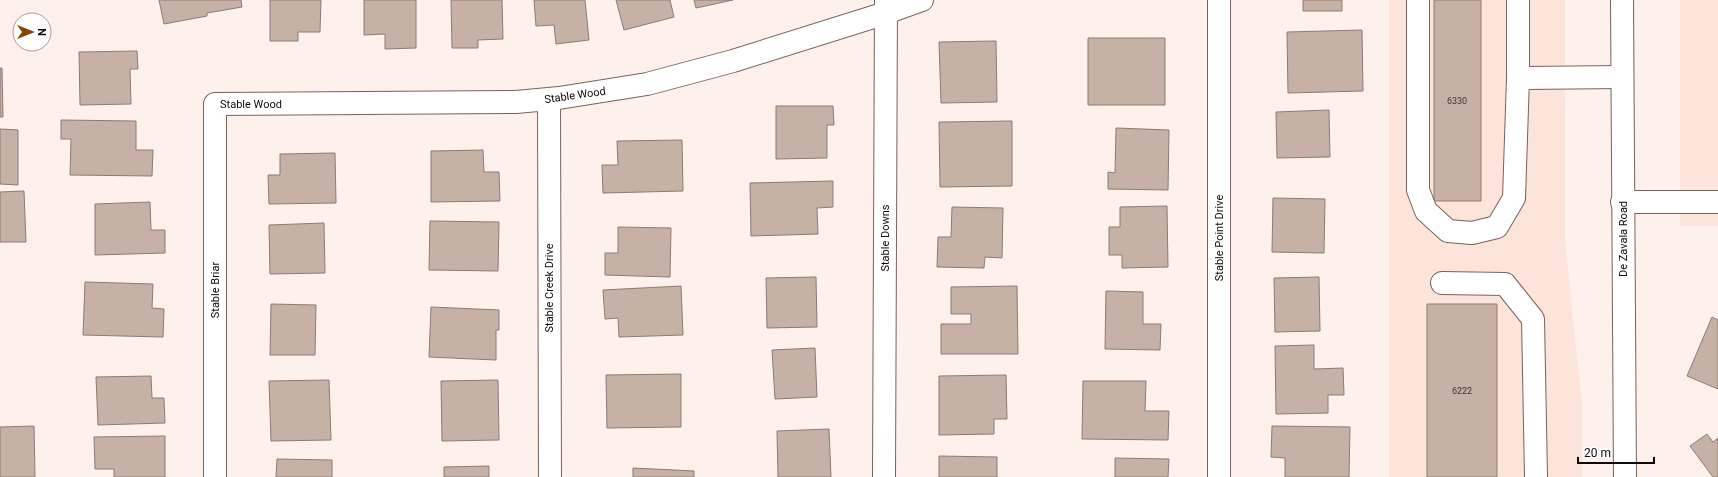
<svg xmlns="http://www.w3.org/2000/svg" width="1718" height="477" viewBox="0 0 1718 477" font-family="Roboto,sans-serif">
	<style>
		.commercial { fill: #fce4da }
		.building { fill: #c7b1a6; stroke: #8e7a70 }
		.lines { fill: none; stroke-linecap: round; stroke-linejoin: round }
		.minor-casing { stroke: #77635a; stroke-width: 24 }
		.major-casing { stroke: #77635a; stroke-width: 24 }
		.minor { stroke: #fff; stroke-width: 22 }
		.major { stroke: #fff; stroke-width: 22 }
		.labels { text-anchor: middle; stroke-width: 3; stroke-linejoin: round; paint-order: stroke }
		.number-label { font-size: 9px; fill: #3e332e }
		.street-label { font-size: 11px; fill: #110906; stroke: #fff }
	</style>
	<rect width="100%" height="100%" fill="#fef0ea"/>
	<!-- commercial -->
	<path class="commercial" d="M1389,0H1565V242L1582,404V477H1389Z
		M1680,0H1718V226H1680Z"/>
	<!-- building -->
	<path class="building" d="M159,0H241L242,7L207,13V16L164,24Z
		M270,0H321L320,32H298V41H270Z
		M364,0H416V48L385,49V34L364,35Z
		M451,0H502L503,39L478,40V48H452Z
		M534,0H585L589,40L556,44L554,25L536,26Z
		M616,0H670L674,17L624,30Z
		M694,0H733L696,8Z
		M1303,0H1342V11H1303Z
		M1434,0H1481V201H1434Z
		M1362,30L1363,91L1288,93L1287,32Z
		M1088,38H1165V105H1088Z
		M996,41L997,102L941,103L939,42Z
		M137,51L138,69H130L131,104L80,105L79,52Z
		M0,68H2L3,117H0Z
		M776,106H833L834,125H827V158L776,159Z
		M1329,110L1330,157L1277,158L1276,112Z
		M61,120L136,121V150H153L152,176L70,175L71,139H61Z
		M1012,121V186L940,187L939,122Z
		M1116,128L1169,130L1168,190L1108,189V172L1115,173Z
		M0,129L18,130V185L0,184Z
		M682,140L683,191L603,193L602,165H618L617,141Z
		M483,150L484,172H499L500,201L431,202V151Z
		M335,153L336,203L269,204L268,175H280V154Z
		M833,181V207L817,208L818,234L751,236L750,183Z
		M24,191L26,242H0V192Z
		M1273,198L1325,199L1324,253L1272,252Z
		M150,202L151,230H165V253L95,255V204Z
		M1167,206L1168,267L1122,268V255H1109V227H1120V207Z
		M952,207L1003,208L1002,258L985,257L984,268L937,267L938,237H951Z
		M430,221L499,222L498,271L429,270Z
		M324,223L325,273L270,274L269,225Z
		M618,227L671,228L670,277L605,275V253H618Z
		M816,277L817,327L767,328L766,278Z
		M1319,277L1320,331L1275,332L1274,278Z
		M85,282L153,284L152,308L164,309L163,337L83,335Z
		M681,286L683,335L619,337L618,318L605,319L603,290Z
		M1017,286L1018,354H941V324H971V314H951V287Z
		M1106,291L1143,292V324H1161L1160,350L1105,349Z
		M271,304L316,305L315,355H270Z
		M1427,304H1497V477H1427Z
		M431,307L499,310V330H496V360L429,357Z
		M1712,317L1718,320V389L1687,376Z
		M1314,345V369L1343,368L1344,395H1328V413L1276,414L1275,346Z
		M815,348L817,397L775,399L772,350Z
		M681,374V427L607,428L606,375Z
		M1006,375L1007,419H994V434L939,435V376Z
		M151,376L152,398H164L165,423L98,425L96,377Z
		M329,380L331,440L271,441L269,381Z
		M498,380L499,440L442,441L441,381Z
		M1083,381H1146L1145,411H1169L1168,440L1082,439Z
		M34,426L35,477H0V427Z
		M1272,426L1350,427L1349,477H1285V458L1271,457Z
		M829,429L831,477H778L777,431Z
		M1707,434L1713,442L1718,438V477H1713L1690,446Z
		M165,436V477H114V469H95L94,437Z
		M939,456L997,457V477H939Z
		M1115,458L1169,459L1168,477H1115Z
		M277,459L332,460V477H276Z
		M489,466V477H444V467Z
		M633,468L694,471V477H633Z"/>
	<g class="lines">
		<defs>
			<path id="minor" d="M1219,0V477
				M1418,0V190L1426,211L1448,231L1472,233L1497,227L1514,198L1518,78V0
				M1518,78L1622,77
				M549,99L550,477
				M1622,202H1718
				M1442,283L1505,284L1533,319L1536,477
				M215,477V104L516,102L559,98L647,84L733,61L886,13L922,0
				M884,477L886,0"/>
			<path id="major" d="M1622,0L1625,477"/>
		</defs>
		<!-- minor casing -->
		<use href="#minor" class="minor-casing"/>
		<!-- major casing -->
		<use href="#major" class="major-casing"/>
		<!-- minor -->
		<use href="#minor" class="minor"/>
		<!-- major -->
		<use href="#major" class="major"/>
	</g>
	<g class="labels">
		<!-- number labels -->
		<g class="number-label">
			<text x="1457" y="104">6330</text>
			<text x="1462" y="394">6222</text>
		</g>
		<!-- street labels -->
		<g class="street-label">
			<text transform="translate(575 95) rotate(-8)" y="4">Stable Wood</text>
			<text x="251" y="108">Stable Wood</text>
			<text transform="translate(885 238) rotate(-90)" y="4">Stable Downs</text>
			<text transform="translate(1219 238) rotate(-90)" y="4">Stable Point Drive</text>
			<text transform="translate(1623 239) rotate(-90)" y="4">De Zavala Road</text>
			<text transform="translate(549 288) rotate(-90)" y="4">Stable Creek Drive</text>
			<text transform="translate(215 290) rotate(-90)" y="4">Stable Briar</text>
		</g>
	</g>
	<!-- north arrow -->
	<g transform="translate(32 32) rotate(90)"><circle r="19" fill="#ffffff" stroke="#a09d9b"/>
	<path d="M0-3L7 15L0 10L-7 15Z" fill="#844901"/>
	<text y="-6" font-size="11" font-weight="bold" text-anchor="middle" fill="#110906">N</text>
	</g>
	<!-- scale -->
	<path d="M1578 457v6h76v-6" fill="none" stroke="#110906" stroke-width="2"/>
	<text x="1584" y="457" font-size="12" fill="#110906" stroke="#ffffff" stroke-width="3" paint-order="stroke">20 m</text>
</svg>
